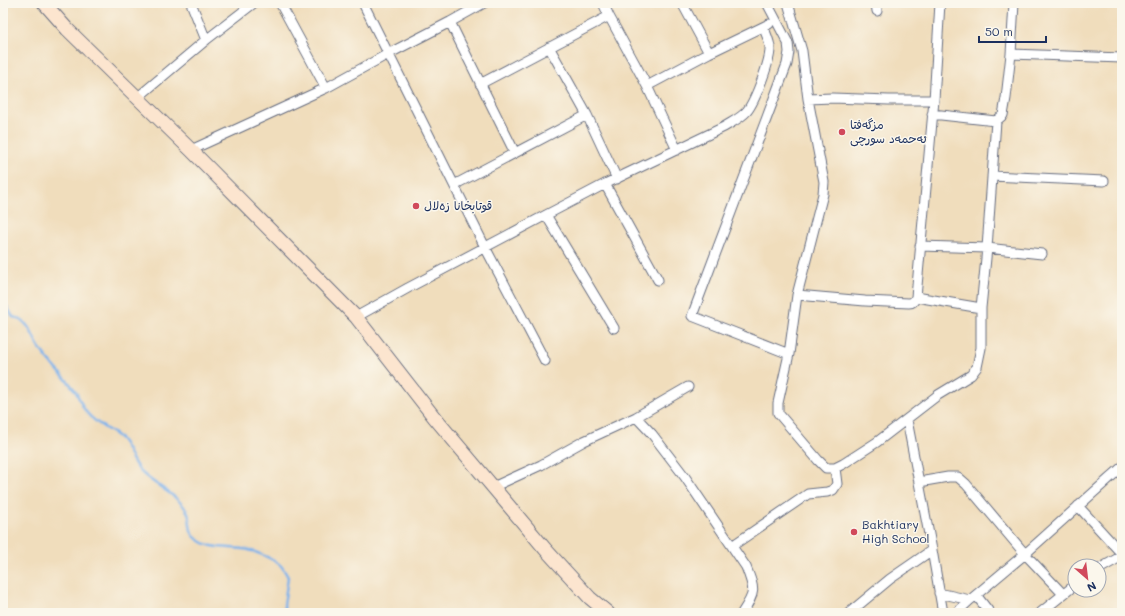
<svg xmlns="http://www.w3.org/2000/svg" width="1125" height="616" viewBox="0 0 1125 616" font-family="Mali,'Playpen Sans Arabic',sans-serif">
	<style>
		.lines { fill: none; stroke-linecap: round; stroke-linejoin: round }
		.stream { stroke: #7db3ec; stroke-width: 2.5 }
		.minor-casing { stroke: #666c7f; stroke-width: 11 }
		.secondary-casing { stroke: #666c7f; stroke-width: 15 }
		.minor { stroke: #fff; stroke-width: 9 }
		.secondary { stroke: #fce5cf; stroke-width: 13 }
		.poi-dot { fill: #d1495b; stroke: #fbf7ec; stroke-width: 1.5 }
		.labels { text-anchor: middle; stroke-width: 3; stroke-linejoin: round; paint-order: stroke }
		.poi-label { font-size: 12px; fill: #1b2f5e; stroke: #fbf7ec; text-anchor: start }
	</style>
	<rect width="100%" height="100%" fill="#fbf7ec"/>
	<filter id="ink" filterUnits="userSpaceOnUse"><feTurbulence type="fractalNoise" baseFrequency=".025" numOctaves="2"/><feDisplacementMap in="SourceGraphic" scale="8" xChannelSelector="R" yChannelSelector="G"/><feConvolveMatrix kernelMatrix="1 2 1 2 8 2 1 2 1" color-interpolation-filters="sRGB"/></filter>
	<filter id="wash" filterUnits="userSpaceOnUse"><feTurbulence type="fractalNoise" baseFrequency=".012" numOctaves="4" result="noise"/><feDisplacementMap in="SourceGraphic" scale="16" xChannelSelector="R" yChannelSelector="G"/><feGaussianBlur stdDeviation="0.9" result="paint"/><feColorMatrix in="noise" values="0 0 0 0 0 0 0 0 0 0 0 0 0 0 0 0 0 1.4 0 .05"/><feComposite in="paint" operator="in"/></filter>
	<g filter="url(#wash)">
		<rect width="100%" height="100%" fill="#f0ddbc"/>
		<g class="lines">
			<!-- stream -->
			<path class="stream" d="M3,300L13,317C31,321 31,336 41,350C50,364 64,375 74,389C79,396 81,406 87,413C92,419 99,424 105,428C111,432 118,435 122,441C129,450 132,463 141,472C154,485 177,494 187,511C193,523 185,533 202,542C213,549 230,547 243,549C253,550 271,558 279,564C283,567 285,572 288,577L284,605L285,613"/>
		</g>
	</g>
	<g filter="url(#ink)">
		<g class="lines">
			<defs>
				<path id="minor" d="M191,3L206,40
					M280,3L326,88
					M363,3L485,247L545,361
					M603,3L609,16L647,86L677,150
					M682,3L709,53
					M767,3L788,43L789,52L787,64L692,316L789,354
					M788,3L802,51L808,99L824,182L823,194L797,295L789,354L778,403V413L818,460L826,468H835L843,464L877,442L938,395L971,375L977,367L981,348V308L987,248L996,121L1003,115L1006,98L1011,54L1014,3
					M876,3L877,11
					M450,22L515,153
					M549,47L587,115L617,179
					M1011,54L1122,58
					M480,84L609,16
					M647,86L709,53L769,24
					M137,98L206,40L254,3
					M808,99L832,98L889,100H934
					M932,114L996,121
					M191,150L326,88L388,54L450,22L484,3
					M992,176L1104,181
					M605,184L658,280
					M454,185L587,115
					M546,215L614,328
					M920,246L987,248L1042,254
					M797,295L865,301L909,303C913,303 915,300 916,297L934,100L940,3
					M916,297L981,308
					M356,317L408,288L546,215L605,184L724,127C732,122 741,118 747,111C755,101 771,60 770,47C769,40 766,33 763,27
					M636,417L652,434L685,477L746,567C755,590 756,592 742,613
					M907,420L932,550L943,613
					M919,482L948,477H958L966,484L1025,554L1063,594
					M493,487L541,465L584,441L636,417L688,387
					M1078,506L1122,554
					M732,546L808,494L827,492L833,490L837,484L835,468
					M1099,569L1122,556
					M939,593L970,600
					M976,595L990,613
					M849,613L890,579L932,550
					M956,613L970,600L1025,554L1122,467
					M1040,613L1075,585"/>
				<path id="secondary" d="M44,3L67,29L191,150L356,317L434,417L546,550L590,598L608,613"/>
			</defs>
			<!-- minor casing -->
			<use href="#minor" class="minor-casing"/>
			<!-- secondary casing -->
			<use href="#secondary" class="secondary-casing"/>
			<!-- minor -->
			<use href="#minor" class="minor"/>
			<!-- secondary -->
			<use href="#secondary" class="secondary"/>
		</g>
	</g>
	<!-- markers -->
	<g class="poi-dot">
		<circle cx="842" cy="132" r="4"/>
		<circle cx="416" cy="206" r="4"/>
		<circle cx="854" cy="532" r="4"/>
	</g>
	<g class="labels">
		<!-- poi labels -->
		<g class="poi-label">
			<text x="850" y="129">مزگەفتا<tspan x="850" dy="14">ئەحمەد سورچی</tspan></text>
			<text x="424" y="210">قوتابخانا زەلال</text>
			<text x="862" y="529">Bakhtiary<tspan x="862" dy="14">High School</tspan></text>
		</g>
	</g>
	<!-- margin -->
	<rect width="1125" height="616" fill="none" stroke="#fbf7ec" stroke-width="16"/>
	<!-- north arrow -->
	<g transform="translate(1087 578) rotate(152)"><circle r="19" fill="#fbf7ec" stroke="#a1a7b3"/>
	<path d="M0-3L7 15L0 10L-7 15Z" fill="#d1495b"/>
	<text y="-6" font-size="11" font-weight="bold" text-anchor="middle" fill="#1b2f5e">N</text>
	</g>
	<!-- scale -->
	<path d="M979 36v6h67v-6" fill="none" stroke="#1b2f5e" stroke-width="2"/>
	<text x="985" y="36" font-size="12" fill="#1b2f5e" stroke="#fbf7ec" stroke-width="3" paint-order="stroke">50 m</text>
</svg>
